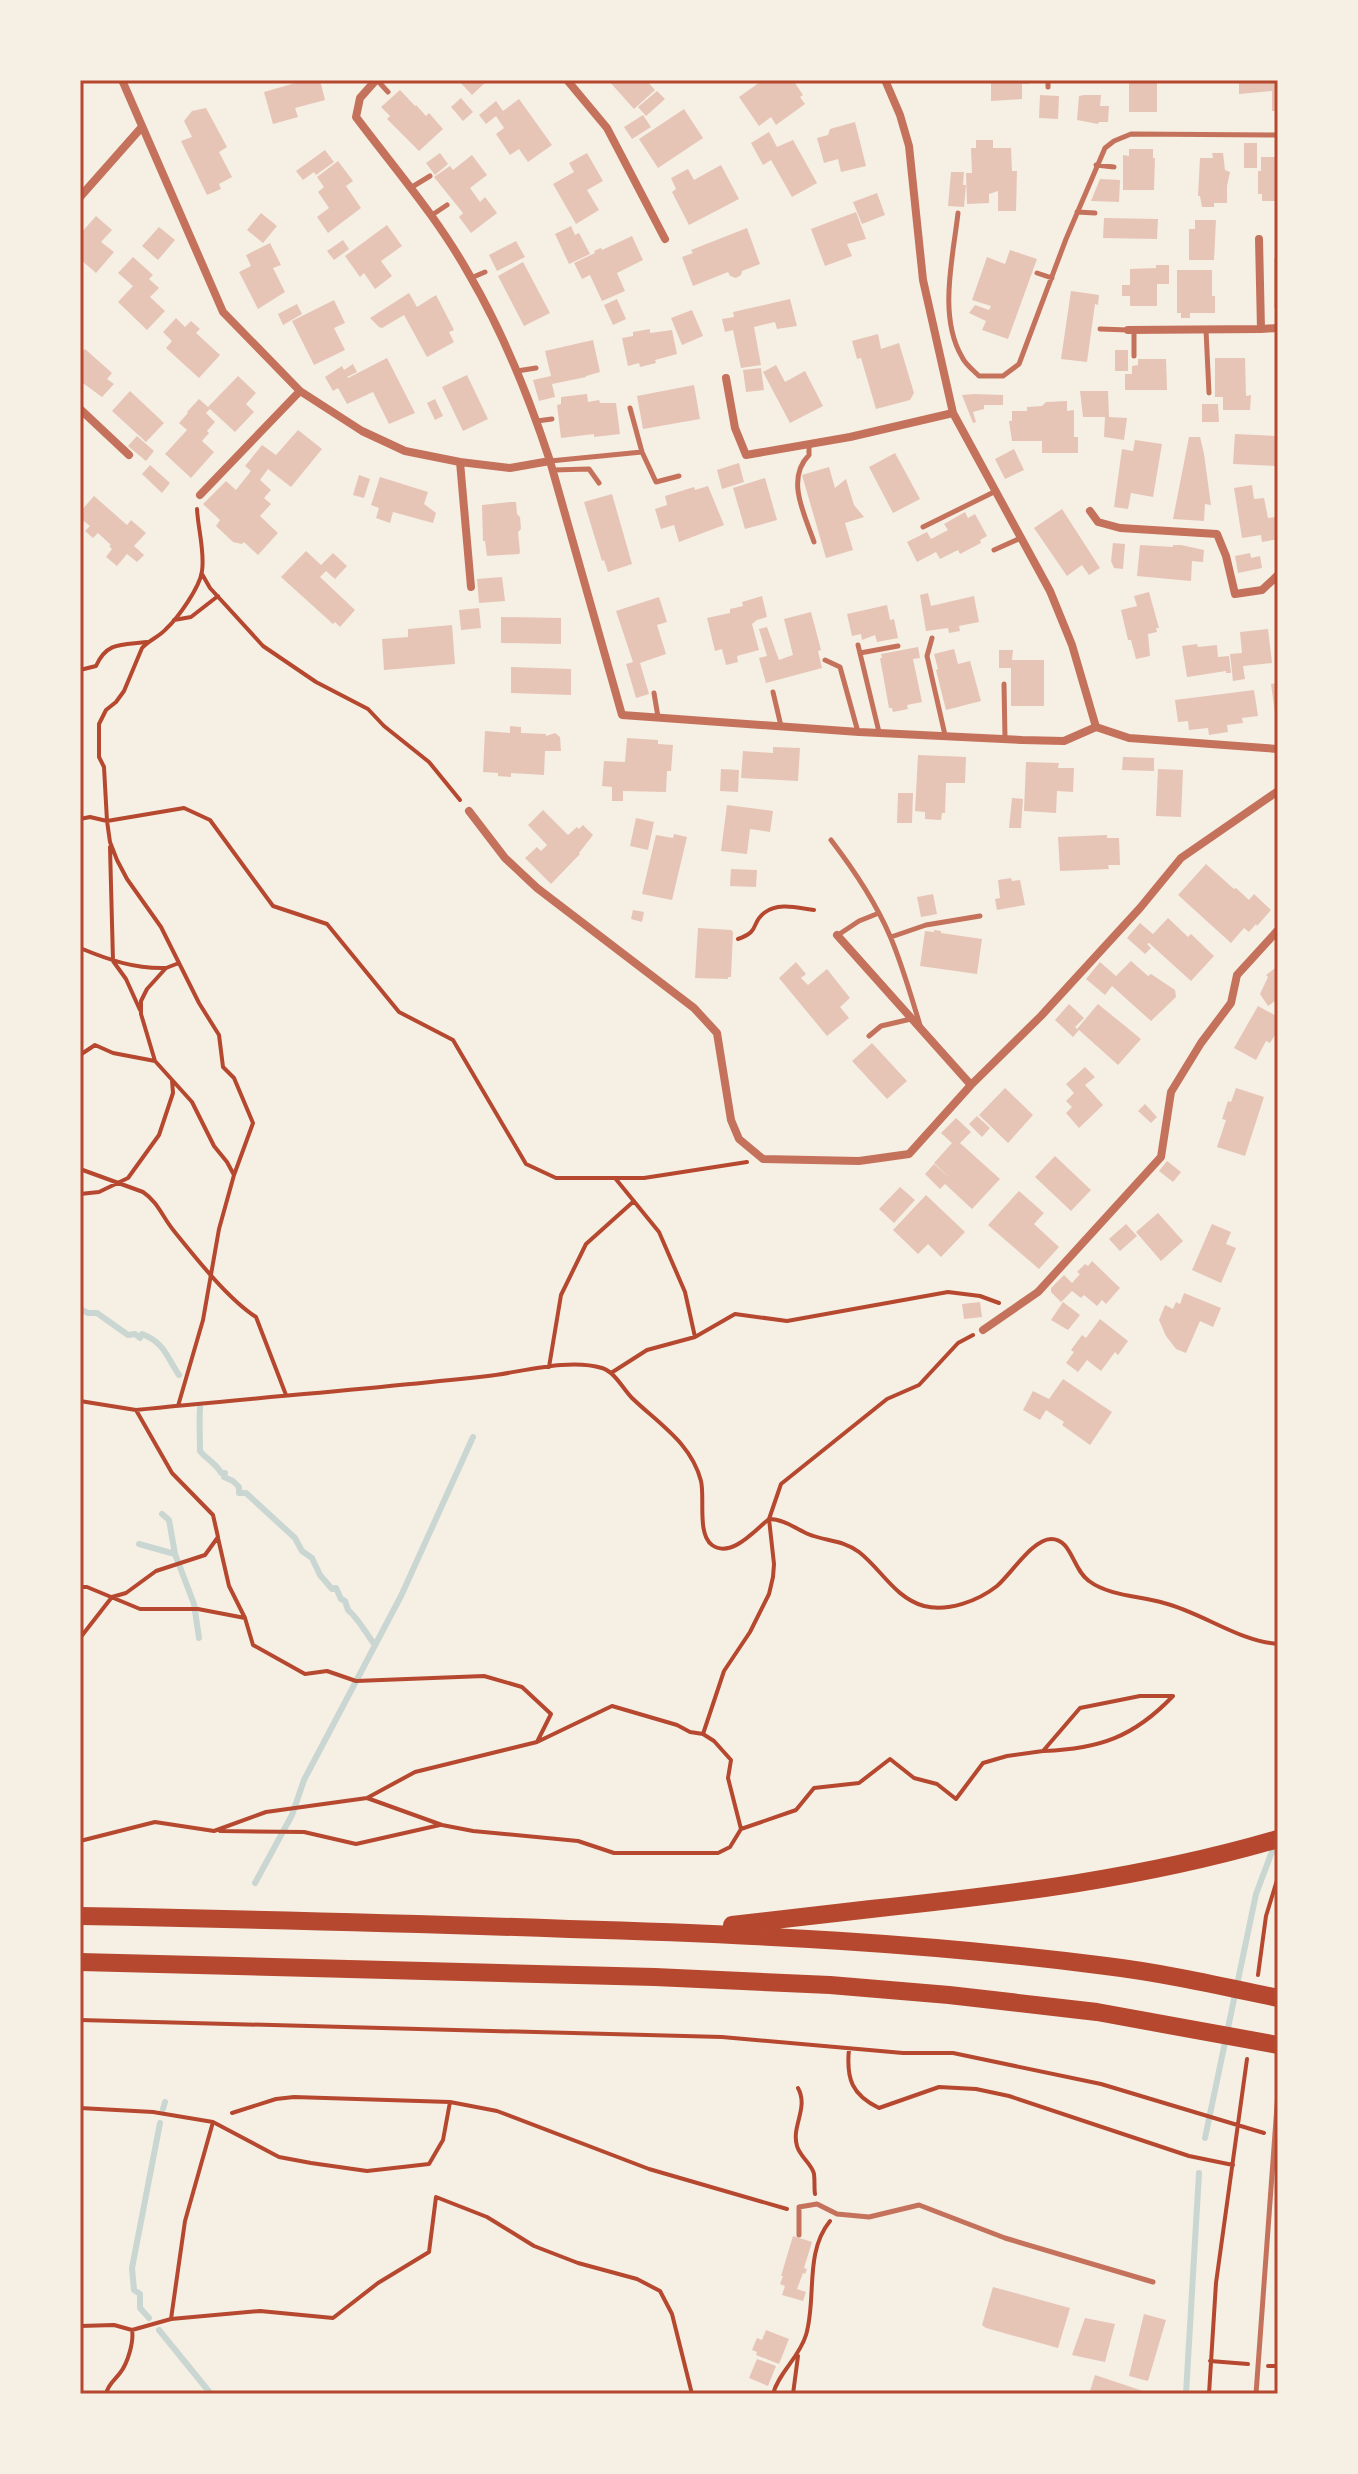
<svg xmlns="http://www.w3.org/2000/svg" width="1358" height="2474" viewBox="0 0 1358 2474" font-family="'Varela Round',sans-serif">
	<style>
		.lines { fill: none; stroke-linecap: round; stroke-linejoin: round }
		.stream { stroke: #c9d6d2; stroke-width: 6 }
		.building { fill: #e6c5b7 }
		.path { stroke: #b5482f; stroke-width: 4 }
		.service { stroke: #c5725c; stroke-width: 5 }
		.minor { stroke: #c5725c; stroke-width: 8 }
		.motorway { stroke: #b5482f; stroke-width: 18 }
		.neatline { fill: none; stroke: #b5482f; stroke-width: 3 }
	</style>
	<rect width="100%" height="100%" fill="#f6efe4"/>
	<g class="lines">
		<!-- stream -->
		<path class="stream" d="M80,1309L88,1313H97L128,1335L135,1334L140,1338L142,1334C165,1343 166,1356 179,1375
			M200,1407C199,1423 200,1436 200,1451C206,1459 216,1463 221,1473H225L224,1477L233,1481L239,1487V1493H246L295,1538L302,1551L312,1558L320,1575L332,1589L336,1588L341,1599L345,1601L348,1610C359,1619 366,1634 375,1645
			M162,1514L169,1520L175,1554L194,1604L199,1638
			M139,1544L175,1554
			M255,1883L292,1815L304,1780L401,1596L473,1437
			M163,2109L165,2102
			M1205,2138L1256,1894L1274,1846
			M149,2318L140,2308V2294L134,2290L132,2268L160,2123
			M159,2330L211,2394
			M1186,2394L1199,2173"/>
	</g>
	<!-- building -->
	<path class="building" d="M306,80H320L325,100L295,108L298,117L273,124L264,92Z
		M458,80H488L472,95Z
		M608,80H646L655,90L634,109Z
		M763,80H793L803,95L800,97L805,104L776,125L771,117L759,126L739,97Z
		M991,80H1029V84H1022V99L991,101Z
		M1129,80H1157V112H1129Z
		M1239,80H1278V111H1272V91L1239,94Z
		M400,90L415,106L416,105L426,116L429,113L443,129L419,151L387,119L390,116L381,107Z
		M657,91L665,99L646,116L638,107Z
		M1040,95L1059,96L1058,119L1039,118Z
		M1084,95H1101L1100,106H1109L1108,122H1099L1098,124L1077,120L1079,96Z
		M461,98L473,112L463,121L451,107Z
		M519,99L552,145L528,162L519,149L510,155L496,134L504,128L496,116L486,124L479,115L496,101L503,111Z
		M206,108L227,147L219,152L232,177L219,184L221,189L207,195L181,141L192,137L184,121L192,111Z
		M684,109L703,138L658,168L639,139Z
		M643,115L651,127L632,139L624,127Z
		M855,122L866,166L841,172L838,159L824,163L817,138L828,135L830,129Z
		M769,132L777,147L793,140L817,183L792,197L771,160L763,165L751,143Z
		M976,140H993V148H1011L1012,171H1017L1016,211H998V191L989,194V203L967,204L966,173H972L971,148H976Z
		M1244,143H1257V168H1244Z
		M1129,149H1153V158H1155L1154,190H1123V155L1129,156Z
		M325,150L334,162L316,175L314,172L303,180L296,171Z
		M440,153L448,164L435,175L426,163Z
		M587,153L603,181L587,190L599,210L576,224L553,184L574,172L569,163Z
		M1212,153H1223L1225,170L1230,172L1227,186V203H1214V207H1202L1200,196H1198L1200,158H1213Z
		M472,155L487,175L470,188L480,202L485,197L497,213L471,233L459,217L463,213L434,177L450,166L453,170Z
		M1261,157H1278V201H1262V194H1258V171H1261Z
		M338,161L353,181L346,186L361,208L328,233L317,217L329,208L318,192L324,187L317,177Z
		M721,165L739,199L689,225L672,192L676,189L671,178L688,169L694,180Z
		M951,172H964L963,185H966L964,207L948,206Z
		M1100,179L1120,180L1119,202L1091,201Z
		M877,193L885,215L862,224L853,202Z
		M856,212L866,239L847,244L852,256L825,266L811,229Z
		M261,213L277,226L263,243L247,230Z
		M96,216L112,230L101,242L114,252L96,273L80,259V234Z
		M1104,218L1158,219L1157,239L1103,238Z
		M1195,220H1216L1214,260H1189V229H1195Z
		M387,225L402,246L381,261L392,276L375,289L364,273L360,277L345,256Z
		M571,226L575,235L579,233L590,254L569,264L555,234Z
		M159,227L175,240L158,260L142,246Z
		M747,228L760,264L742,271L741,275L736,278L730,276L728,272L693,286L682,257L693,253L691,250Z
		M632,236L643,260L617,273L625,291L602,301L590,275L582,279L574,263L595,253L594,251L601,248L602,250Z
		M343,240L349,249L334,260L327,251Z
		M516,241L525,257L497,271L489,255Z
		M270,243L281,265L273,268L285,292L258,309L239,272L251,266L246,255Z
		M1010,250L1037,259L1008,339L982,330L986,321L969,313L975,305L989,310L991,306L972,300L987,257L1005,264Z
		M133,257L153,275L149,279L159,288L150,297L165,311L147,330L118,302L133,286L118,273Z
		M1274,258H1278V308H1274Z
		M523,262L550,313L524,326L498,276Z
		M1156,265H1169V284H1157V306H1130V296H1122V285H1130V269L1156,268Z
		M1177,270H1212V296H1215V313H1190V318H1181V313H1177Z
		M1071,291L1099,295L1098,305L1095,304L1087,362L1061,359Z
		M409,293L417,307L436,295L454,330L449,332L454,342L427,357L404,315L382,328L379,327L370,318Z
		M617,299L626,319L613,325L604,305Z
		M790,299L797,326L777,329L775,322L754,327L761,365L741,368L733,330L725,332L722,319L734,317L733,312Z
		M334,300L345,323L334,328L345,350L314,365L292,321Z
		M297,304L302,314L283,325L278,314Z
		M692,310L703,336L682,345L671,318Z
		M176,318L185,327L191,321L200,329L196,333L220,355L199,378L166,348L172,341L163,332Z
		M650,329V333L672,330L677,354L655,360L656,363L640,367L639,363L628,366L622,338L633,336V332Z
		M878,334L881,349L899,343L914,393L910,400L876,409L861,358L857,359L852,341Z
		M593,340L600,372L586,376V377L552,384L555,397L539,401L533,380L551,376L545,351Z
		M85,349L112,373L107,379L114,384L102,397L80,381V354Z
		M1115,350H1128V371H1115Z
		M387,358L415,413L389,424L373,392L347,404L338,388L333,391L325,377L342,366L344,370L353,364L357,372L347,377L348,378Z
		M1215,358H1245L1246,396L1251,395L1250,410H1223V397H1215Z
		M1138,359H1166L1167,390H1125V374H1132V366L1138,365Z
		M776,365L785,382L805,371L823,406L790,423L763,372Z
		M761,368L764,390L746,392L743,370Z
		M467,375L488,419L463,431L442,387Z
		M238,376L256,393L246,404L254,412L235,432L210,409L206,413L215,422L207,431L209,433L202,441L214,452L191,478L165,454L187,430L179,423L188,413L187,412L199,399L208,407Z
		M694,385L700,419L643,429L637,396Z
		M130,391L164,423L146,442L112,411Z
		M1080,391H1108L1109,417L1127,418L1124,440L1104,437L1105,417H1083Z
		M587,394L588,402L599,400L600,403H616L620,434L594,437V434L561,438L557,405L561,404V397Z
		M974,394L1003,395V405H984V409L973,412L976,422L973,423L962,395Z
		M435,399L443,416L435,420L427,403Z
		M1067,401V411L1074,410V437H1078V453H1042V441H1012L1009,421H1012V411H1027V407L1042,406L1046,402Z
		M1202,404H1218L1219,422H1202Z
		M298,430L322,449L291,487L268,469L260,480L271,490L264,498L271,504L260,516L278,533L258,555L244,542L242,544L233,542L216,526L220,520L203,504L226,481L236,490L251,471L245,466L262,445L276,455Z
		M1235,434L1278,436V466L1233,464Z
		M137,436L154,451L146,461L128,446Z
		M1189,437H1200L1204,454L1211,505L1205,504L1204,521L1173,519Z
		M1135,440L1162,444L1153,497L1131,493L1128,509L1114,507L1122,449L1133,451Z
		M1014,449L1024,470L1005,479L995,459Z
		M895,453L920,499L893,513L869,467Z
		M739,463L744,482L722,489L717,470Z
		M150,465L170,483L162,493L142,474Z
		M829,467L835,488L846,479L854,505L864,517L845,523L853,550L826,558L802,475Z
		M359,475L370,479L364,498L353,495Z
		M380,477L428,492L424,504L436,513L433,523L393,512L390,523L376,518L379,508L371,505Z
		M765,478L777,520L745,529L733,488Z
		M1252,485L1254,499L1264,498L1268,518L1275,517L1278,539L1262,542L1261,535L1242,538L1234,488Z
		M708,486L724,525L679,542L674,525L661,529L655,509L667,505L665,496L694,487L695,490Z
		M612,494L632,564L608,572L604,560L602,561L584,502Z
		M94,496L127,525L131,520L146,533L134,546L144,555L137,562L127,554L117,566L106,557L112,549L109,546L111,545L98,533L93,538L85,531L90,526L80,518V512Z
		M511,502H516L517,514L520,517L521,529L518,532L520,552L519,554L487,556L485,541H483L482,505Z
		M1062,509L1100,568L1089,575L1082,565L1067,576L1034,528Z
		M965,512L968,518L975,514L987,536L980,540L981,543L960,554L958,550L940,559L936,552L917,562L907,542L927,532L931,539L948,530L944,524Z
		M1113,543L1125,544L1123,569L1114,568L1111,561Z
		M1140,545L1173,547V545H1181L1204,550L1203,562L1192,561L1191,581L1137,576Z
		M306,551L321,565L333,553L347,566L335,579L326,571L320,577L355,610L340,627L335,622L333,624L281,577Z
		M1250,553L1251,558L1260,556L1262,568L1238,573L1235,556Z
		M502,577L505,601L479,603L477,579Z
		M1149,592L1159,628H1156L1157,632L1148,634L1150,656L1136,659L1131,640H1128L1121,610L1137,606L1134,596Z
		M928,593L931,606L974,596L979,622L959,626L960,631L949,633L948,628L926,631L920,595Z
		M762,596L767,617L757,620L752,624L759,650L737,656L738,662L726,665L722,649L715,651L707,618L730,613V609L743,606L742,602Z
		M659,597L667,622L657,625L666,654L640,663L649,694L636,698L626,664L633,662L616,611Z
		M887,605L890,620L894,619L898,638L877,642L875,635L862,640L861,634L852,636L847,614Z
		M479,608L481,628L461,630L459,610Z
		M811,612L821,650L818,651L822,668L766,683L759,658L767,656L759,629L767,627L779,660L790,656L793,655L784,619Z
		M501,617L561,618V644L501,643Z
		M452,625L455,664L384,670L382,639L408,637V629Z
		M1268,629L1272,663L1243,666L1245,679L1233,681L1230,654L1242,653L1240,632Z
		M1197,644L1198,647L1217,645L1218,657L1229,656L1231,673H1226V671L1187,677L1182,646Z
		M918,647L920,658L913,659L922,702L907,705L908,709L893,712L892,708H889L880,658H882L881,654Z
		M954,649L958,664L970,661L981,701L946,710L936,670L938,669L934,654Z
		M999,650H1013L1012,660H1044V706H1011V668H999Z
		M511,667L571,669V695L511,693Z
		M1278,683V720H1276L1271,684Z
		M1254,690L1258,716L1242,718L1243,723L1227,725L1228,732L1209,735L1208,728L1189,730L1188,721L1178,722L1175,700Z
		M510,726L521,727V733L546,734V736L555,733L560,737L561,751H545L544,775L511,773V777L498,776V773L483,772L485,731L510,733Z
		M627,738L658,740V744L673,745L671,771H667L666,792L623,791V801H612V787L602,786L604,761L625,762Z
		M773,747L800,748L798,781L741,778L743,751L773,753Z
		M918,755L966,757L965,783H946L945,813H942L941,820L925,819V812L915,811Z
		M1123,757L1154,758V771L1122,770Z
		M1026,762L1059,763L1058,768H1074L1073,792L1057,791L1056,813L1024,811Z
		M721,769L739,770L738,792L720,791Z
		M1158,769L1183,770L1181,817L1156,816Z
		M898,793H913L912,823H897Z
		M1012,798L1023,799L1021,828H1009Z
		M727,805L773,811L770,832L750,829L747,854L721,851Z
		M543,810L568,835L577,827L579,829L583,825L593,835L579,853L580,854L551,884L525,858L537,847L541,851L547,845L528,825Z
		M636,818L654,822L648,850L630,846Z
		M674,834L687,837L672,900L642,894L656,835L673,838Z
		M1107,835V838H1119L1120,865H1108L1109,869L1060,871L1058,837Z
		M1206,864L1234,889L1236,888L1249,900L1254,894L1271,910L1257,926L1256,924L1249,932L1244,928L1231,943L1178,895Z
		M731,869L757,870L756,887L730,886Z
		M1011,878L1012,881L1020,880L1025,905L997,910L995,899L1000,898L998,880Z
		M933,894L937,914L921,917L917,897Z
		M633,910L644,912L642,922L631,919Z
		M1168,918L1188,937L1191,934L1214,956L1191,981L1149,943L1147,944L1151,948L1145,954L1127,938L1140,923L1153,934Z
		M698,928L731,930L733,932L731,977H728V979L695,978Z
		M934,930L941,931V933L982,939L977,974L920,966L925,931L934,932Z
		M1131,961L1148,976L1151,974L1175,990L1176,997L1151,1021L1112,986L1105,995L1086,979L1100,962L1116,976Z
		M796,962L806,974L801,978L808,985L827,969L850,998L840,1007L849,1018L827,1036L779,978Z
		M1278,966V999L1268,1006L1260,994L1268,977L1266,975Z
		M1069,1004L1084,1018L1075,1027L1077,1029L1098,1004L1141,1039L1118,1065L1079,1030L1073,1037L1055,1020Z
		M1258,1006L1278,1017V1030L1270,1043L1266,1041L1256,1060L1234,1048Z
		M872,1043L907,1081L887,1099L852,1061Z
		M1085,1067L1095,1077L1085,1085L1103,1105L1079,1128L1066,1113L1072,1107L1066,1101L1074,1093L1066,1084Z
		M1005,1088L1033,1115L1008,1143L979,1115Z
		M1236,1088L1264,1097L1245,1156L1217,1147L1226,1120L1222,1119L1228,1101L1231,1102Z
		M1145,1104L1157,1117L1151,1123L1138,1111Z
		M977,1116L990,1128L982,1137L969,1124Z
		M956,1118L971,1132L960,1143L1000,1179L972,1209L945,1184L940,1189L925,1174L934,1164L951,1179L934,1163L952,1143L941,1133Z
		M1055,1156L1091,1190L1071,1211L1035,1177Z
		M1167,1161L1181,1172L1173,1182L1159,1171Z
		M900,1187L915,1200L894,1223L879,1209Z
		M1019,1191L1044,1213L1034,1224L1059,1247L1039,1269L988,1225Z
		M926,1195L965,1232L941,1257L928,1244L918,1254L893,1230Z
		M1158,1213L1183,1241L1161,1261L1136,1232Z
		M1126,1224L1137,1236L1120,1251L1109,1239Z
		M1212,1224L1231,1232L1226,1244L1236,1248L1221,1283L1192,1270Z
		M1092,1261L1120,1288L1106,1304L1102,1300L1097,1306L1084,1295L1081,1298L1072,1291L1061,1302L1051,1292V1288L1064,1275L1072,1283L1080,1274L1077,1272L1085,1264L1088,1266Z
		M1184,1293L1221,1308L1213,1327L1200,1321L1186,1353L1176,1349L1166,1336L1159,1320L1165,1305L1173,1309L1176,1302L1180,1304Z
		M980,1302L982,1317L964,1319L962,1304Z
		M1063,1302L1080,1315L1068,1330L1051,1320Z
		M1100,1319L1128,1341L1118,1355L1115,1352L1101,1371L1087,1360L1078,1372L1066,1363L1074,1352L1071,1350L1082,1335L1086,1338Z
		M1063,1379L1112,1412L1090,1445L1062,1425L1064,1422L1046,1410L1040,1420L1023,1410L1033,1391L1049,1399Z
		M793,2236L812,2242L804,2268L807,2269L805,2274L803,2273L797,2289L806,2292L803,2301L782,2295L785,2286L780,2284L783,2276H781Z
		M993,2287L1070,2308L1058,2348L986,2328L982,2325Z
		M1144,2314L1166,2320L1148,2381L1129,2376Z
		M1085,2318L1115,2324L1105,2362L1072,2355Z
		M766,2330L789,2339L779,2364L756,2355L757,2352L752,2350L757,2338L762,2340Z
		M757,2359L776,2366L768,2386L749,2378Z
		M1095,2375L1149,2393V2394H1089Z"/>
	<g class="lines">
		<!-- path -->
		<path class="path" d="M197,509C198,529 205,552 202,571C200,587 178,618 166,629C159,637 149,640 142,648L124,691L116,702L106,710L99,724V757L104,767L107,821L184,808L210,820L273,906L327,924L399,1012L453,1040L526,1164L556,1178H644L747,1162
			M202,574L210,588L263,646L316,682L368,709L384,726L429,762L460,800
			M174,620L191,617L218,596
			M80,670L96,666C107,641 123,645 147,642
			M80,819L90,817L107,821L110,842L117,860L127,879L161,927L199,1003L219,1035L223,1067L234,1078L253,1123L234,1175L219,1229L203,1320L178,1406
			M110,847L113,961L126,979L140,1010
			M738,939C761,931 750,924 764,913C778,902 798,908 814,910
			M80,948C109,960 135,969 166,968
			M179,963L166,968L147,989L141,1001V1014L155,1061L192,1102L214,1146L227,1162L234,1175
			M80,1055L95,1045L113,1053L155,1061
			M80,1169L143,1192C158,1202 163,1218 174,1231C195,1257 228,1299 256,1317L286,1395
			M615,1178L659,1232L685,1292L695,1337
			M80,1194L99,1192L128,1178L159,1135L173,1093L172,1080
			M549,1367L561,1295L586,1244L634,1201
			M611,1373L647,1350L695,1337L735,1314L787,1321L948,1292L980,1296L999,1303
			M80,1401L136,1410C253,1398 371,1389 488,1376C522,1372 569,1358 602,1368C615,1372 623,1389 632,1398C659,1424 691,1443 701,1481C705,1498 697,1534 712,1545C731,1559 755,1530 769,1519C783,1519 795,1528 808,1534C824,1541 844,1540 859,1552C881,1569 895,1598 924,1606C948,1612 978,1601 997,1586C1011,1574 1033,1539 1051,1539C1072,1539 1072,1569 1089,1581C1109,1596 1141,1596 1164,1603C1203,1613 1238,1641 1278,1644
			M218,1538L229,1586L245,1618
			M80,1587H87L140,1609H198L245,1618L253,1645L305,1674L327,1671L356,1681L484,1676L522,1687L551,1714L537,1742L415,1772L367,1798
			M80,1638L112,1597L126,1593L156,1571L205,1555L218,1537L213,1515L172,1473L136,1410
			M703,1734L724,1671L750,1632L769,1594L773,1577L774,1564L769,1519L781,1484L887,1399L919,1385L958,1343L973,1335
			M537,1742L612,1706L677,1725L690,1732L703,1734L714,1741L731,1760L728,1778L741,1829
			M1044,1751C1099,1749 1134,1737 1173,1696
			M220,1831L304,1832L356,1844L440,1825
			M80,1841L155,1822L214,1831L266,1812L367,1798L442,1825L473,1831L578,1841L614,1853H718L730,1847L741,1829L796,1810L814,1788L859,1783L890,1759L914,1778L937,1784L956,1799L983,1763L1007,1756L1043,1751L1080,1708L1140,1696H1173
			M1258,1975L1266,1916L1278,1877
			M80,2020L722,2037L903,2053H953L1101,2084L1264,2133
			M849,2049C846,2079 852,2095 879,2108L939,2087L976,2089L1009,2096L1189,2156L1233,2165
			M798,2088C809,2108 791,2126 797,2146C800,2157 812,2164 814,2174C815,2181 814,2188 815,2194
			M80,2108L153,2112L213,2122L279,2157L311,2163L367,2171L429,2164L443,2140L450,2102L497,2111L649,2169L787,2209
			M232,2113L276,2099L294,2097L450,2102
			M171,2319L185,2221L213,2122
			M80,2326L114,2325L132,2330L171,2319L260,2311L333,2318L378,2283L429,2252L436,2197L487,2217L534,2246L578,2263L637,2279L660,2291L672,2314L692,2394
			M1210,2361L1248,2364
			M1268,2366H1278
			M106,2394C108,2384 114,2381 120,2373C128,2363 134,2341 132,2330
			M773,2394C779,2372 799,2358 806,2335C817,2298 804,2253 830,2221
			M793,2394L798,2356
			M1209,2394L1216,2283L1247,2059"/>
		<!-- service -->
		<path class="service" d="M377,80L388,92
			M1048,87V80
			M1096,165L1114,167
			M412,187L430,176
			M1077,212L1095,213
			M958,213C953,258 938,316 962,357C965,364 973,370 979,376H1003L1019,364L1066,239L1105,148L1114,141L1131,134L1278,135
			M432,215L447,205
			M1037,273L1052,278
			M471,278L485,272
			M1100,329L1128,330
			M1206,330L1209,393
			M1134,356V330
			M517,371L536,368
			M630,408L642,452L656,482L679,476
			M537,421L552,419
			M809,445V455C785,479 805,515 814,542
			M550,461L642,452
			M553,470L589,469L599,483
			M923,527L996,491
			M994,550L1021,538
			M932,638L927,656L945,735
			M858,645L879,732
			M860,653L898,646
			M825,660L840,667L858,732
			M1004,684L1005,738
			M773,692L781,726
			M654,693L658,717
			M831,840C854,870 875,901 890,936C902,964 911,996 920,1025
			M838,935L859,921L879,913
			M891,937L926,925L980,916
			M869,1036L881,1026L911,1019
			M799,2235V2207L817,2204L837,2214L869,2217L919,2205L1005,2238L1153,2282
			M1256,2394L1278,2092"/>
		<!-- minor -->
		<path class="minor" d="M122,80L223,312L300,391L362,431L405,451L460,462L510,468L550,461
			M376,80L360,98L356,117C395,169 438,218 470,276C502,331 530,400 550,461L622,715L859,732L1022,740L1064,741L1096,727L1129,738L1278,749
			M567,80L607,128L665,239
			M885,80L900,115L909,146L923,280L953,413L1050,591L1072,645L1096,727
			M80,197L141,128
			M1259,239L1261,329L1278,328
			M1128,330L1261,329
			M726,378L735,428L746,455L850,437L953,413
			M80,409L129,455
			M460,462L471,587
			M200,495L300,391
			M1090,511L1098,522L1120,528L1217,534L1226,556L1235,594L1262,590L1278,575
			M469,811L505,858L537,888L694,1008L717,1033L731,1120L739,1139L763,1159L859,1161L909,1154L971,1085L1041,1016L1140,908L1181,858L1278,791
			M837,935L971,1085
			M983,1330L1038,1292L1161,1157L1171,1092L1201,1043L1231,1003L1237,975L1278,930"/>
		<!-- motorway -->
		<path class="motorway" d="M80,1916C243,1919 406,1923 569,1929C748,1934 928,1943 1106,1966C1164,1973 1221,1986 1278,1998
			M732,1925C779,1920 825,1914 871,1909C1012,1894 1141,1879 1278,1839
			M80,1962L655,1977L830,1985L949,1995L1097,2012L1278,2045"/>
	</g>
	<!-- border -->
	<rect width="1358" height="2474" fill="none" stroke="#f6efe4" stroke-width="164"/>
	<rect x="82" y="82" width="1194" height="2310" class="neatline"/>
</svg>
